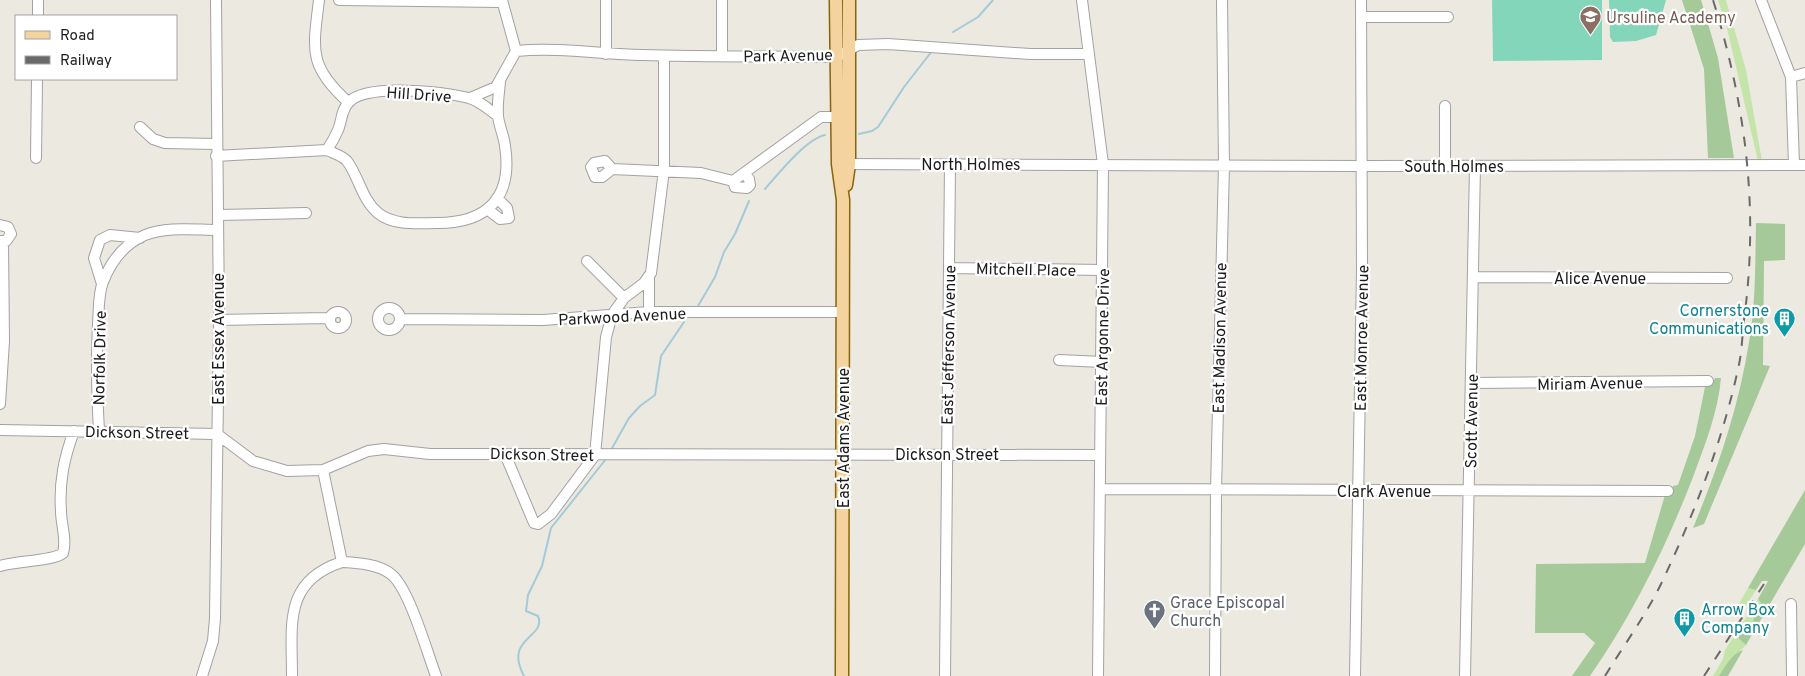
<svg xmlns="http://www.w3.org/2000/svg" width="1805" height="676" viewBox="0 0 1805 676" font-family="Overpass,sans-serif">
	<style>
		.grass { fill: #c4e4aa }
		.forest { fill: #a5c999 }
		.pitch { fill: #84d6ba }
		.lines { fill: none; stroke-linecap: round; stroke-linejoin: round }
		.stream { stroke: #a4cad7; stroke-width: 2 }
		.minor-casing { stroke: #a2a2a2; stroke-width: 12 }
		.major-casing { stroke: #88640a; stroke-width: 15 }
		.minor { stroke: #fff; stroke-width: 10 }
		.major { stroke: #f4d39e; stroke-width: 12 }
		.rail { stroke: #696969; stroke-width: 2; stroke-dasharray: 10 10; stroke-linecap: butt }
		.labels { text-anchor: middle; stroke-width: 4.5; stroke-linejoin: round; paint-order: stroke }
		.education-label { font-size: 16px; fill: #785e54; stroke: #fff; text-anchor: start }
		.street-label { font-size: 16px; fill: #1b1b1b; stroke: #fff }
		.culture-label { font-size: 16px; fill: #0d838f; stroke: #fff; text-anchor: end }
		.worship-label { font-size: 16px; fill: #5b616d; stroke: #fff; text-anchor: start }
	</style>
	<rect width="100%" height="100%" fill="#ece9e1"/>
	<!-- grass -->
	<path class="grass" d="M1718,0H1726L1746,70L1762,161H1758L1726,24Z
		M1748,588L1756,590L1738,618L1733,614Z
		M1758,599L1761,603L1751,625L1739,639L1746,645L1727,664L1719,676H1713L1723,659L1725,650Z"/>
	<!-- forest -->
	<path class="forest" d="M1682,0H1701L1702,3L1718,58L1734,158H1708L1704,69Z
		M1756,223L1785,224V260L1764,261L1763,365L1770,366L1704,524L1693,528C1718,468 1739,406 1749,342C1756,303 1755,263 1756,223Z
		M1715,378H1721C1718,412 1705,445 1693,477C1666,547 1633,614 1590,676H1572L1595,643L1584,633H1535L1536,564L1645,563L1665,495H1671L1673,486L1678,485L1695,436L1705,387L1712,384Z
		M1805,490V544L1746,645L1739,639L1740,630L1751,625L1761,603L1758,599L1768,581H1762L1756,590L1748,588Z
		M1743,650L1728,676H1719C1725,666 1732,654 1743,650Z"/>
	<!-- pitch -->
	<path class="pitch" d="M1492,0H1602V60L1493,61Z
		M1609,0H1666L1656,35L1636,41L1613,42L1610,37Z"/>
	<g class="lines">
		<!-- stream -->
		<path class="stream" d="M953,32L978,17L993,0
			M859,134L872,131L878,127L904,87L932,51
			M765,189C778,174 806,139 825,135
			M698,306L715,277L724,252L735,234L749,201
			M611,450L629,418L640,406L655,395L661,356L684,322
			M524,676C503,637 547,638 538,616L526,611L528,595L542,566L551,528L606,459"/>
		<defs>
			<path id="minor" d="M319,0C313,50 308,66 348,102
				M339,0L502,2
				M502,0L516,51
				M1082,0L1103,164L1098,676
				M1761,0L1791,77L1805,73
				M38,16V0
				M1361,17H1448
				M516,51C558,47 600,54 642,55C707,57 772,56 837,57L858,45L888,44L1030,54H1088
				M606,54V0
				M722,56V0
				M1791,77L1794,165
				M470,98L496,87L516,51
				M1445,106V166
				M140,127L153,139L165,143L216,144
				M327,150C333,153 343,156 347,161C359,177 362,200 378,213C394,226 418,223 437,223C488,223 513,197 505,146C504,136 499,126 498,116C497,105 499,93 500,82
				M216,156L327,150C331,144 335,137 338,130C342,121 341,110 349,102C367,83 444,92 469,98C479,100 489,110 498,116
				M36,158L37,79
				M844,164L1363,166L1805,165
				M612,169L602,177H595L591,167L594,163L605,161L612,169L701,173L733,181L821,117H838
				M733,181L735,187L747,188L750,185L749,179L744,173
				M487,209L500,219L509,218L507,208L497,198
				M218,215L306,213
				M0,225L8,227L11,234L6,241H0
				M587,261L624,298
				M949,268L1103,270
				M1474,277L1727,278
				M102,284L94,258L100,240L110,235L140,238
				M378 319a11 11 0 1 1 22 0a11 11 0 1 1-22 0Z
				M649,312V278
				M330 320a8 8 0 1 1 16 0a8 8 0 1 1-16 0Z
				M400,319L543,320L649,312H843
				M219,320L330,318
				M1059,360L1102,362
				M1472,383L1708,381
				M0,404L4,341L3,242
				M0,430L217,434L253,461L287,471L323,470L368,451L384,449L430,454L1100,455
				M99,431C97,395 96,360 98,324C99,310 98,294 103,282C111,261 124,244 145,235C167,226 195,230 218,230
				M505,454L534,523L538,524L551,514L595,455L606,337L612,315L624,298L644,283L651,273L664,170V56
				M1100,489L1668,491
				M342,562C358,563 378,564 391,574C409,588 427,652 436,676
				M0,566C15,561 54,561 63,553C67,539 61,525 61,511C59,482 64,458 74,431
				M1791,604L1792,676
				M202,676L213,641L215,618L219,320L216,0
				M292,676C292,625 283,581 342,562L323,470
				M945,676L950,164
				M1215,676L1216,490L1224,165L1222,0
				M1355,676L1362,269L1361,0
				M1465,676L1475,166"/>
			<path id="major" d="M836,0L838,164L843,200L842,676
				M846,185L849,164V0"/>
		</defs>
		<!-- minor casing -->
		<use href="#minor" class="minor-casing"/>
		<!-- major casing -->
		<use href="#major" class="major-casing"/>
		<!-- minor -->
		<use href="#minor" class="minor"/>
		<!-- major -->
		<use href="#major" class="major"/>
		<!-- rail -->
		<path class="rail" d="M1605,676C1624,645 1646,615 1662,582C1694,514 1722,443 1738,369C1742,353 1742,337 1744,320C1759,209 1746,106 1713,0
			M1704,676L1764,584"/>
	</g>
	<!-- icons -->
	<defs>
		<symbol id="school-pin" viewBox="-11 -11 22 30"><path d="M0 17L-7.5 6A9.5 9.5 0 1 1 7.5 6Z" fill="#8d6e63" stroke="#fff"/><path d="M0-5L7-2L0 1L-7-2ZM-4 1L0 2.5L4 1V4Q0 6-4 4Z" fill="#fff"/></symbol>
		<symbol id="building-pin" viewBox="-11 -11 22 30"><path d="M0 17L-7.5 6A9.5 9.5 0 1 1 7.5 6Z" fill="#0f9aa8" stroke="#fff"/><path d="M-4-6H4V6H1V3H-1V6H-4ZM-2.5-4.3h1.7v1.8h-1.7ZM.8-4.3h1.7v1.8H.8ZM-2.5-1h1.7V.8h-1.7ZM.8-1h1.7V.8H.8Z" fill="#fff"/></symbol>
		<symbol id="church-pin" viewBox="-11 -11 22 30"><path d="M0 17L-7.5 6A9.5 9.5 0 1 1 7.5 6Z" fill="#6b7280" stroke="#fff"/><path d="M-1.2-6h2.4v3.5h3.3v2.4h-3.3V6h-2.4V-.1h-3.3v-2.4h3.3Z" fill="#fff"/></symbol>
	</defs>
	<g fill-rule="evenodd">
		<use href="#school-pin" x="1578" y="4" width="25" height="34"/>
		<use href="#building-pin" x="1772" y="306" width="25" height="34"/>
		<use href="#church-pin" x="1142" y="598" width="25" height="34"/>
		<use href="#building-pin" x="1672" y="606" width="25" height="34"/>
	</g>
	<g class="labels">
		<!-- education labels -->
		<g class="education-label">
			<text x="1606" y="23">Ursuline Academy</text>
		</g>
		<!-- street labels -->
		<g class="street-label">
			<text transform="translate(788 55) rotate(-1)" y="6">Park Avenue</text>
			<text transform="translate(419 94) rotate(4)" y="6">Hill Drive</text>
			<text x="971" y="170">North Holmes</text>
			<text x="1454" y="172">South Holmes</text>
			<text transform="translate(1026 269) rotate(1)" y="6">Mitchell Place</text>
			<text x="1600" y="284">Alice Avenue</text>
			<text transform="translate(622 316) rotate(-3)" y="6">Parkwood Avenue</text>
			<text transform="translate(1102 337) rotate(-89)" y="6">East Argonne Drive</text>
			<text transform="translate(1219 338) rotate(-89)" y="6">East Madison Avenue</text>
			<text transform="translate(1361 338) rotate(-89)" y="6">East Monroe Avenue</text>
			<text transform="translate(218 339) rotate(-90)" y="6">East Essex Avenue</text>
			<text transform="translate(948 345) rotate(-89)" y="6">East Jefferson Avenue</text>
			<text transform="translate(99 358) rotate(-89)" y="6">Norfolk Drive</text>
			<text transform="translate(1590 383) rotate(-1)" y="6">Miriam Avenue</text>
			<text transform="translate(1471 421) rotate(-89)" y="6">Scott Avenue</text>
			<text transform="translate(137 432) rotate(1)" y="6">Dickson Street</text>
			<text transform="translate(843 438) rotate(-90)" y="6">East Adams Avenue</text>
			<text transform="translate(542 454) rotate(1)" y="6">Dickson Street</text>
			<text x="947" y="460">Dickson Street</text>
			<text x="1384" y="497">Clark Avenue</text>
		</g>
		<!-- culture labels -->
		<g class="culture-label">
			<text x="1769" y="316">Cornerstone<tspan x="1769" dy="18">Communications</tspan></text>
			<text x="1701" y="615" text-anchor="start">Arrow Box<tspan x="1701" dy="18">Company</tspan></text>
		</g>
		<!-- worship labels -->
		<g class="worship-label">
			<text x="1170" y="608">Grace Episcopal<tspan x="1170" dy="18">Church</tspan></text>
		</g>
	</g>
	<!-- legend -->
	<rect x="15" y="15" width="162" height="65" fill="#ffffff" stroke="#a4a4a4"/>
	<rect x="25" y="31" width="25" height="8" fill="#f4d39e" stroke="#a4a4a4"/>
	<text x="60" y="40" font-size="15" fill="#1b1b1b">Road</text>
	<rect x="25" y="56" width="25" height="8" fill="#696969" stroke="#a4a4a4"/>
	<text x="60" y="65" font-size="15" fill="#1b1b1b">Railway</text>
</svg>
